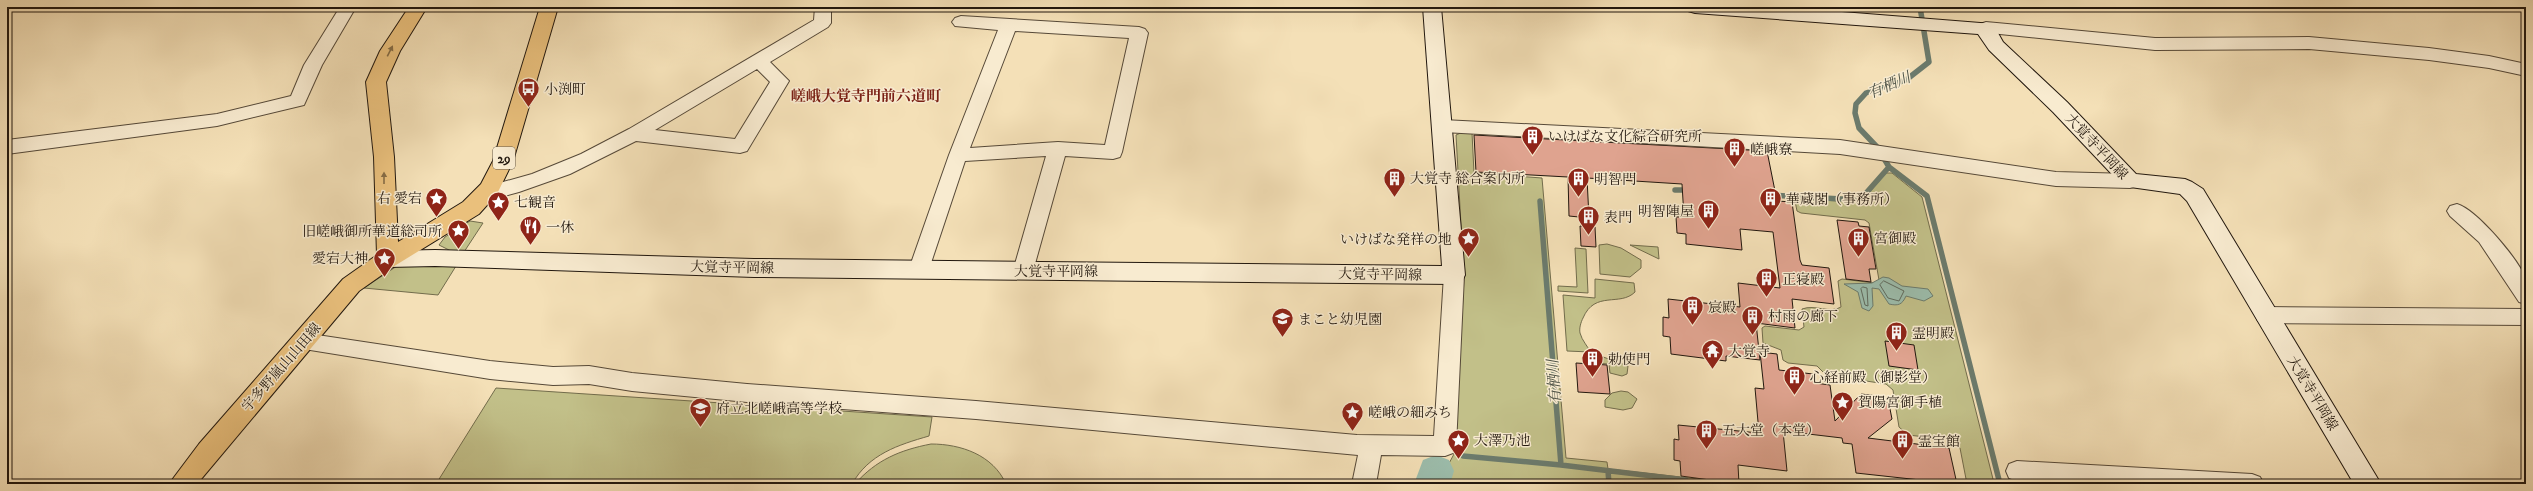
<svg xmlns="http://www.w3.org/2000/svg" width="2533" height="491" viewBox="0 0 2533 491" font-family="'IM FELL DW Pica','Noto Serif JP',serif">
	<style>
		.green { fill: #c2c089; stroke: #726c4c }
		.water { fill: #9cbdac; stroke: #6b7b6d }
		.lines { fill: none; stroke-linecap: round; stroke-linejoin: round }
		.shore { stroke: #5e6a5d; stroke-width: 1 }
		.stream { stroke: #6b7b6d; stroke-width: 5.5 }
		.river { fill: #9cbdac; fill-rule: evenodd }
		.building { fill: #dfa38f; stroke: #21170e }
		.street-casing { stroke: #564938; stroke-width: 2 }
		.secondary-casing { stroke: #21170e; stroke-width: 2 }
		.primary-casing { stroke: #21170e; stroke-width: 2 }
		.street { fill: #f8ebd0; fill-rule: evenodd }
		.secondary { fill: #f8ebd0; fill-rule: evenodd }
		.primary { fill: #eac07c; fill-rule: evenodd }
		.oneway { fill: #866c45 }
		.labels { text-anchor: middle; stroke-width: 3; stroke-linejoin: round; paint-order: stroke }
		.shield { fill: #f8ebd0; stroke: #625748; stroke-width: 1 }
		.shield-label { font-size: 13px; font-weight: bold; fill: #21170e }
		.poi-label { font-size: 14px; fill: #21170e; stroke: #f8ebd0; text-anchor: start }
		.street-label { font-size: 14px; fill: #21170e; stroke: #f8ebd0 }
		.water-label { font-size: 15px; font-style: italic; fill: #4c5145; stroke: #f8ebd0 }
		.neighbourhood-label { font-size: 15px; font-weight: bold; fill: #7a1f14; stroke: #f8ebd0 }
	</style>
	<rect width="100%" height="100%" fill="#f4e0b7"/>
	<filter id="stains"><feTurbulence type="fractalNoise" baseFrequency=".005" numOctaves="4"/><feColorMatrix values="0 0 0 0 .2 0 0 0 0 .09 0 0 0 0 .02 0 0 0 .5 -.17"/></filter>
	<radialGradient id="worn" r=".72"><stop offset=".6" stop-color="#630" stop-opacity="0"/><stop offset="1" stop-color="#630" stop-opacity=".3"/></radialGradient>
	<!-- green -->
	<path class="green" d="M1463,132L1472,133L1474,173L1542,178L1566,458L1607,462L1608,469L1744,484H1438L1454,454L1464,279L1456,135Z
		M1886,173H1892L1922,197L1994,483L2022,484H1967L1960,448L1952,440L1908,435L1899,427L1893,390L1886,384L1826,375L1817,366L1788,363L1783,360L1781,350L1763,343L1762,328L1765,326L1799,330L1804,327L1802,309C1815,304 1830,314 1841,307L1838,281L1842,279L1875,283L1879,280L1869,223L1865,220L1801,213L1797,211L1795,201L1798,199L1861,202Z
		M470,221L483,223L464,252L451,251L439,245L445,237Z
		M1607,244L1621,248L1641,260V268L1630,277L1600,274L1599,245Z
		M1630,245L1658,247L1659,259Z
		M1575,248L1586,249L1588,293L1558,291V286L1577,287Z
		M397,266H456L438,295L364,288Z
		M1595,279L1634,283L1635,292C1620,307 1595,290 1583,318C1581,322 1579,328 1580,333C1582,341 1588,346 1590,352L1567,351L1563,295L1595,298Z
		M1595,354L1628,366L1627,374L1622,376L1610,373L1609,364L1595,363Z
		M496,388L932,417L929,436C898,445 869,454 852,484H436Z
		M1621,391L1628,392L1637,399L1632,408L1623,410L1605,407V400L1612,393Z
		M931,444C961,444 993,455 1006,484H855C876,460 900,450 931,444Z"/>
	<!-- water -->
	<path class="water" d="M1883,277L1889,278L1902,286L1928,289L1933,296L1924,301L1906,296C1902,305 1898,306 1889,304L1879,289L1872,288L1873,306L1869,311L1862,308L1858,292L1844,284L1872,283Z"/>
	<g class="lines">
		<!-- shore -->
		<path class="shore" d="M1884,281L1904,291L1899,301L1888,298L1880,285Z
			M1863,287L1867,288L1868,306L1865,305L1861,289Z"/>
		<!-- stream -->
		<path class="stream" d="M1889,167L1927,196L2000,484
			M1675,190H1689
			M1769,195L1860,200L1889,167L1878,148L1859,128L1855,113L1856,104L1866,93L1906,80L1929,62L1920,7
			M1463,456L1561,465L1540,201
			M1561,465L1686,480
			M1608,471L1609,484"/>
		<!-- river -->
		<path class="river" d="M1436,455L1449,460L1454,471L1450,484H1414L1423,460Z"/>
	</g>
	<!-- building -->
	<path class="building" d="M1474,135L1767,151L1777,201L1792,202L1800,260L1802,265L1829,268L1834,304L1792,299L1795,328L1756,323L1760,360L1726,356V361L1671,354L1670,337L1663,336V317L1669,318L1668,299L1740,307L1738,283L1780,288L1773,232L1740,229L1742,250L1686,244V234L1677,233L1676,217H1684L1682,184L1587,178L1589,218L1569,216L1568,177L1476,172Z
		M1837,220L1858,222L1859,226L1869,227L1876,269H1869L1871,282L1846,279Z
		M1580,226L1595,227L1596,247L1581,246Z
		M1885,341L1914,345L1918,370L1889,366Z
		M1760,352L1777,354L1779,370L1813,374L1815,383L1830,385L1835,421L1861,394L1878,396L1889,404L1892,419L1868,438L1949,448L1957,484L1856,473L1852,444L1843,443L1842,438L1783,431L1787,471L1738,465L1739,484L1681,476L1680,461L1674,460V439L1679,440L1678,425L1759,433L1755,388L1764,389Z
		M1576,363L1607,365L1610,394L1578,392Z"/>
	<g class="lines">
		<defs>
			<path id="street" d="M340,7H356L322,65L304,105L217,126L7,154V140L217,114L291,96L304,65Z
				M815,7H831V23L828,27L770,62L789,81L747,151L740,153L636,141L570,174L519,192L485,201L478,199L475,194L478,189L532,174L581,154L629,129L814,20ZM757,69L770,82L735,139L655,130Z
				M961,16L1139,27L1145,29L1148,33L1122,152L1120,157L1113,159L1065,156L1033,271L1030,277L1023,279L1016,277L1013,271L1046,156L965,161L929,269L926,274L919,277L912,274L909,269L949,155L998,30L955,26L952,22L955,18ZM1015,31L1129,38L1105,145L1058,142L970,148Z
				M1986,22L2155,38L2309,37L2429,48L2489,56L2526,64V76L2489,68L2429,60L2309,49L2155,50L1980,32L1977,28L1980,24Z
				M1443,120L1840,140L2056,172L2130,174L2137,176L2140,181L2137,186L2130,188L2056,186L1840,154L1443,132L1436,131L1434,126L1436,121Z
				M2457,204C2477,210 2518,259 2526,279C2528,286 2526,297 2526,304L2519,302L2479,242L2450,216L2447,211L2450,206Z
				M1454,267L1461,269L1464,275L1456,446L1453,453L1445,456L1381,455L1376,484H1352L1358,455L976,419L747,402L632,391L589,384L553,385L490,379L304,349L297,347L293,341L297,335L304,333L490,361L553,367L589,366L632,373L747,384L976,401L1357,435L1434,436L1444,275L1447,269Z
				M2265,307L2526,309V325L2265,323L2258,321L2255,315L2258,309Z
				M2017,461L2252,474L2260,477L2264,484H2073L2017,481L2009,478L2006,471L2009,464Z"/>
			<path id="secondary" d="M1423,7H1441L1465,275L1462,281L1454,284L754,277L435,266L388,267L380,265L377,259L380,253L388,251L435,250L754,259L1442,266Z
				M1686,7H1779L1993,24L2003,42L2067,102L2136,174L2185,179L2192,182L2203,189L2381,484H2354L2187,201L2180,194L2123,186L2053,112L1989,50L1978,34L1695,13L1688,11Z"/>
			<path id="primary" d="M409,7H427L400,51L386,82L394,157L398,242L463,202L481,184L493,161L540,7H558L513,161L497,194L479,214L396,265L359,291L197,484H169L199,444L343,279L377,255L374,157L366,82L380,51Z"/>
		</defs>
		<!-- street casing -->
		<use href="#street" class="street-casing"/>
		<!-- secondary casing -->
		<use href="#secondary" class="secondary-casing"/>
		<!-- primary casing -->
		<use href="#primary" class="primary-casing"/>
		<!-- street -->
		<use href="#street" class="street"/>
		<!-- secondary -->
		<use href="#secondary" class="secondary"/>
		<!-- primary -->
		<use href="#primary" class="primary"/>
	</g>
	<!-- one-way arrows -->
	<defs><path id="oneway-solid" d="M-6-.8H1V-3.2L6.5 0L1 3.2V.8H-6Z"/></defs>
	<g class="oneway">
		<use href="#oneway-solid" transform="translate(390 51) rotate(-63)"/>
		<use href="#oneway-solid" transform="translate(384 178) rotate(-90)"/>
	</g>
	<!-- icons -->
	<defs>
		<symbol id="bus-pin" viewBox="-11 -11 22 30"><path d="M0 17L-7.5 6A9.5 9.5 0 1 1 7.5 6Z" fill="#8f2418" stroke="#f8ebd0"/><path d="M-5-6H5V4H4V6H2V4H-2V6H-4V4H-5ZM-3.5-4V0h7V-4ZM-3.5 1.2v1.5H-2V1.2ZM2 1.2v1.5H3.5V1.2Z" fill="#fff"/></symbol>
		<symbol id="building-pin" viewBox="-11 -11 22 30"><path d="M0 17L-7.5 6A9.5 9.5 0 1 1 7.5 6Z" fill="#8f2418" stroke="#f8ebd0"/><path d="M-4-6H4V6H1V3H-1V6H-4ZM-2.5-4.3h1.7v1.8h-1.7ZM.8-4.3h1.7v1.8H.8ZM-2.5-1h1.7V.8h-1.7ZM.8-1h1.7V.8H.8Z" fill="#fff"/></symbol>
		<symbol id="sight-pin" viewBox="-11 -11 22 30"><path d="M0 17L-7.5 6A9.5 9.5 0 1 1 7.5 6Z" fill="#8f2418" stroke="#f8ebd0"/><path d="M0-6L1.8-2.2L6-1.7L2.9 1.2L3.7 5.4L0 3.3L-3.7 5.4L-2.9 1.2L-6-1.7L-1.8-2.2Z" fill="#fff"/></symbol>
		<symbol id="restaurant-pin" viewBox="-11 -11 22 30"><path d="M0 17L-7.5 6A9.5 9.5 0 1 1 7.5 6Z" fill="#8f2418" stroke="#f8ebd0"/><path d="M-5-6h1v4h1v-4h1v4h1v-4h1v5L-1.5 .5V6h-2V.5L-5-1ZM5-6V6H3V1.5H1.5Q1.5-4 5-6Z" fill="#fff"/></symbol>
		<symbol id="school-pin" viewBox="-11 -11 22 30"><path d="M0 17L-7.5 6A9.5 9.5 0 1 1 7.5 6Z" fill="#8f2418" stroke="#f8ebd0"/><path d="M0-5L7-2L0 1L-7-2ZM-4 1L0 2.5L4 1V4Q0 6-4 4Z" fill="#fff"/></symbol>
		<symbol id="temple-pin" viewBox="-11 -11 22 30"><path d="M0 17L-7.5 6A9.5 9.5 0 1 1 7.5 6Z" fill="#8f2418" stroke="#f8ebd0"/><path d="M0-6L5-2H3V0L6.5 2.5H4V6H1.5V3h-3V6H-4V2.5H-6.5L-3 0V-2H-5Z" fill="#fff"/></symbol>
	</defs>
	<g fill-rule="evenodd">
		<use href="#bus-pin" x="516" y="76" width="25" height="34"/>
		<use href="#building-pin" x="1520" y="124" width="25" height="34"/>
		<use href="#building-pin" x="1722" y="136" width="25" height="34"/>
		<use href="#building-pin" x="1382" y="166" width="25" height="34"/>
		<use href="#building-pin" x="1566" y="166" width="25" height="34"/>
		<use href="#sight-pin" x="424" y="186" width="25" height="34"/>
		<use href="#building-pin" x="1758" y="186" width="25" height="34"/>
		<use href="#sight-pin" x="486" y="190" width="25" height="34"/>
		<use href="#building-pin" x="1696" y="198" width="25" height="34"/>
		<use href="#building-pin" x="1576" y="204" width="25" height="34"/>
		<use href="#restaurant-pin" x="518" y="214" width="25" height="34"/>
		<use href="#sight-pin" x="446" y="218" width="25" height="34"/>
		<use href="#building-pin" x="1846" y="226" width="25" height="34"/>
		<use href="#sight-pin" x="1456" y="226" width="25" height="34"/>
		<use href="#sight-pin" x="372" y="246" width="25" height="34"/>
		<use href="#building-pin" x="1754" y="266" width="25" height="34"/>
		<use href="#building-pin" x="1680" y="294" width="25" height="34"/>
		<use href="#building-pin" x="1740" y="304" width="25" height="34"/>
		<use href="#school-pin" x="1270" y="306" width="25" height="34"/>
		<use href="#building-pin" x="1884" y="320" width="25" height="34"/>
		<use href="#temple-pin" x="1700" y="338" width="25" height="34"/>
		<use href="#building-pin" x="1580" y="346" width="25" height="34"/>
		<use href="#building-pin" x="1782" y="364" width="25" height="34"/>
		<use href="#sight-pin" x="1830" y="390" width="25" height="34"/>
		<use href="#school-pin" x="688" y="396" width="25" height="34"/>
		<use href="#sight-pin" x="1340" y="400" width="25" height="34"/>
		<use href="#building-pin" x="1694" y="418" width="25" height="34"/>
		<use href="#sight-pin" x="1446" y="428" width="25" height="34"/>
		<use href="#building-pin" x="1890" y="428" width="25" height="34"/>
	</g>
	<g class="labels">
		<!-- shield labels -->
		<rect class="shield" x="493" y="147" width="22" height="22" rx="3"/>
		<g class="shield-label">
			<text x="504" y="163">29</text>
		</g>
		<!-- poi labels -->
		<g class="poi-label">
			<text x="544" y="94">小渕町</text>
			<text x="1548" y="141">いけばな文化綜合研究所</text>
			<text x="1750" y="154">嵯峨寮</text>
			<text x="1410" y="183">大覚寺 総合案内所</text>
			<text x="1594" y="184">明智門</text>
			<text x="422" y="203" text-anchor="end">右 愛宕</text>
			<text x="1786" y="204">華蔵閣（事務所）</text>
			<text x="514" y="207">七観音</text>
			<text x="1694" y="216" text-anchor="end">明智陣屋</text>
			<text x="1604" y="222">表門</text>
			<text x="546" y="232">一休</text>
			<text x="442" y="236" text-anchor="end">旧嵯峨御所華道総司所</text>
			<text x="1874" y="243">宮御殿</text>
			<text x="1452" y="244" text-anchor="end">いけばな発祥の地</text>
			<text x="368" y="263" text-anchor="end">愛宕大神</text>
			<text x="1782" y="284">正寝殿</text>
			<text x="1708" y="312">宸殿</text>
			<text x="1768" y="321">村雨の廊下</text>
			<text x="1298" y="324">まこと幼児園</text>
			<text x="1912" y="338">霊明殿</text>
			<text x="1728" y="356">大覚寺</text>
			<text x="1608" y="364">勅使門</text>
			<text x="1810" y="382">心経前殿（御影堂）</text>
			<text x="1858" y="407">賀陽宮御手植</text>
			<text x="716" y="413">府立北嵯峨高等学校</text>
			<text x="1368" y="417">嵯峨の細みち</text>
			<text x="1722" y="435">五大堂（本堂）</text>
			<text x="1474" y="445">大澤乃池</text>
			<text x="1918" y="446">霊宝館</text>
		</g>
		<!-- street labels -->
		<g class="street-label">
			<text transform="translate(2097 146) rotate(47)" y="5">大覚寺平岡線</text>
			<text transform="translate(732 267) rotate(1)" y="5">大覚寺平岡線</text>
			<text x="1056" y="276">大覚寺平岡線</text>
			<text transform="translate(1380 274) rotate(1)" y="5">大覚寺平岡線</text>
			<text transform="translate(281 367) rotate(-49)" y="5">宇多野嵐山山田線</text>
			<text transform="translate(2313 393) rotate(59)" y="5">大覚寺平岡線</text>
		</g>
		<!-- water labels -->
		<g class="water-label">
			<text transform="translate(1889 85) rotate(-23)" y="5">有栖川</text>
			<text transform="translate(1554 382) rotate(-94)" y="5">有栖川</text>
		</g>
		<!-- neighbourhood labels -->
		<g class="neighbourhood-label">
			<text x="866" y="101">嵯峨大覚寺門前六道町</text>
		</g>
	</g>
	<!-- margin -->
	<rect width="2533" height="491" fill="none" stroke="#f4e0b7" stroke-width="24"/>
	<rect x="8" y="8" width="2517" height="475" fill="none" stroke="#21170e" stroke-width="2"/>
	<rect x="12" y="12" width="2509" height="467" fill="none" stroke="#21170e"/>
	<rect width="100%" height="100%" filter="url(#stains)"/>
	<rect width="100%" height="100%" fill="url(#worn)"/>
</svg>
